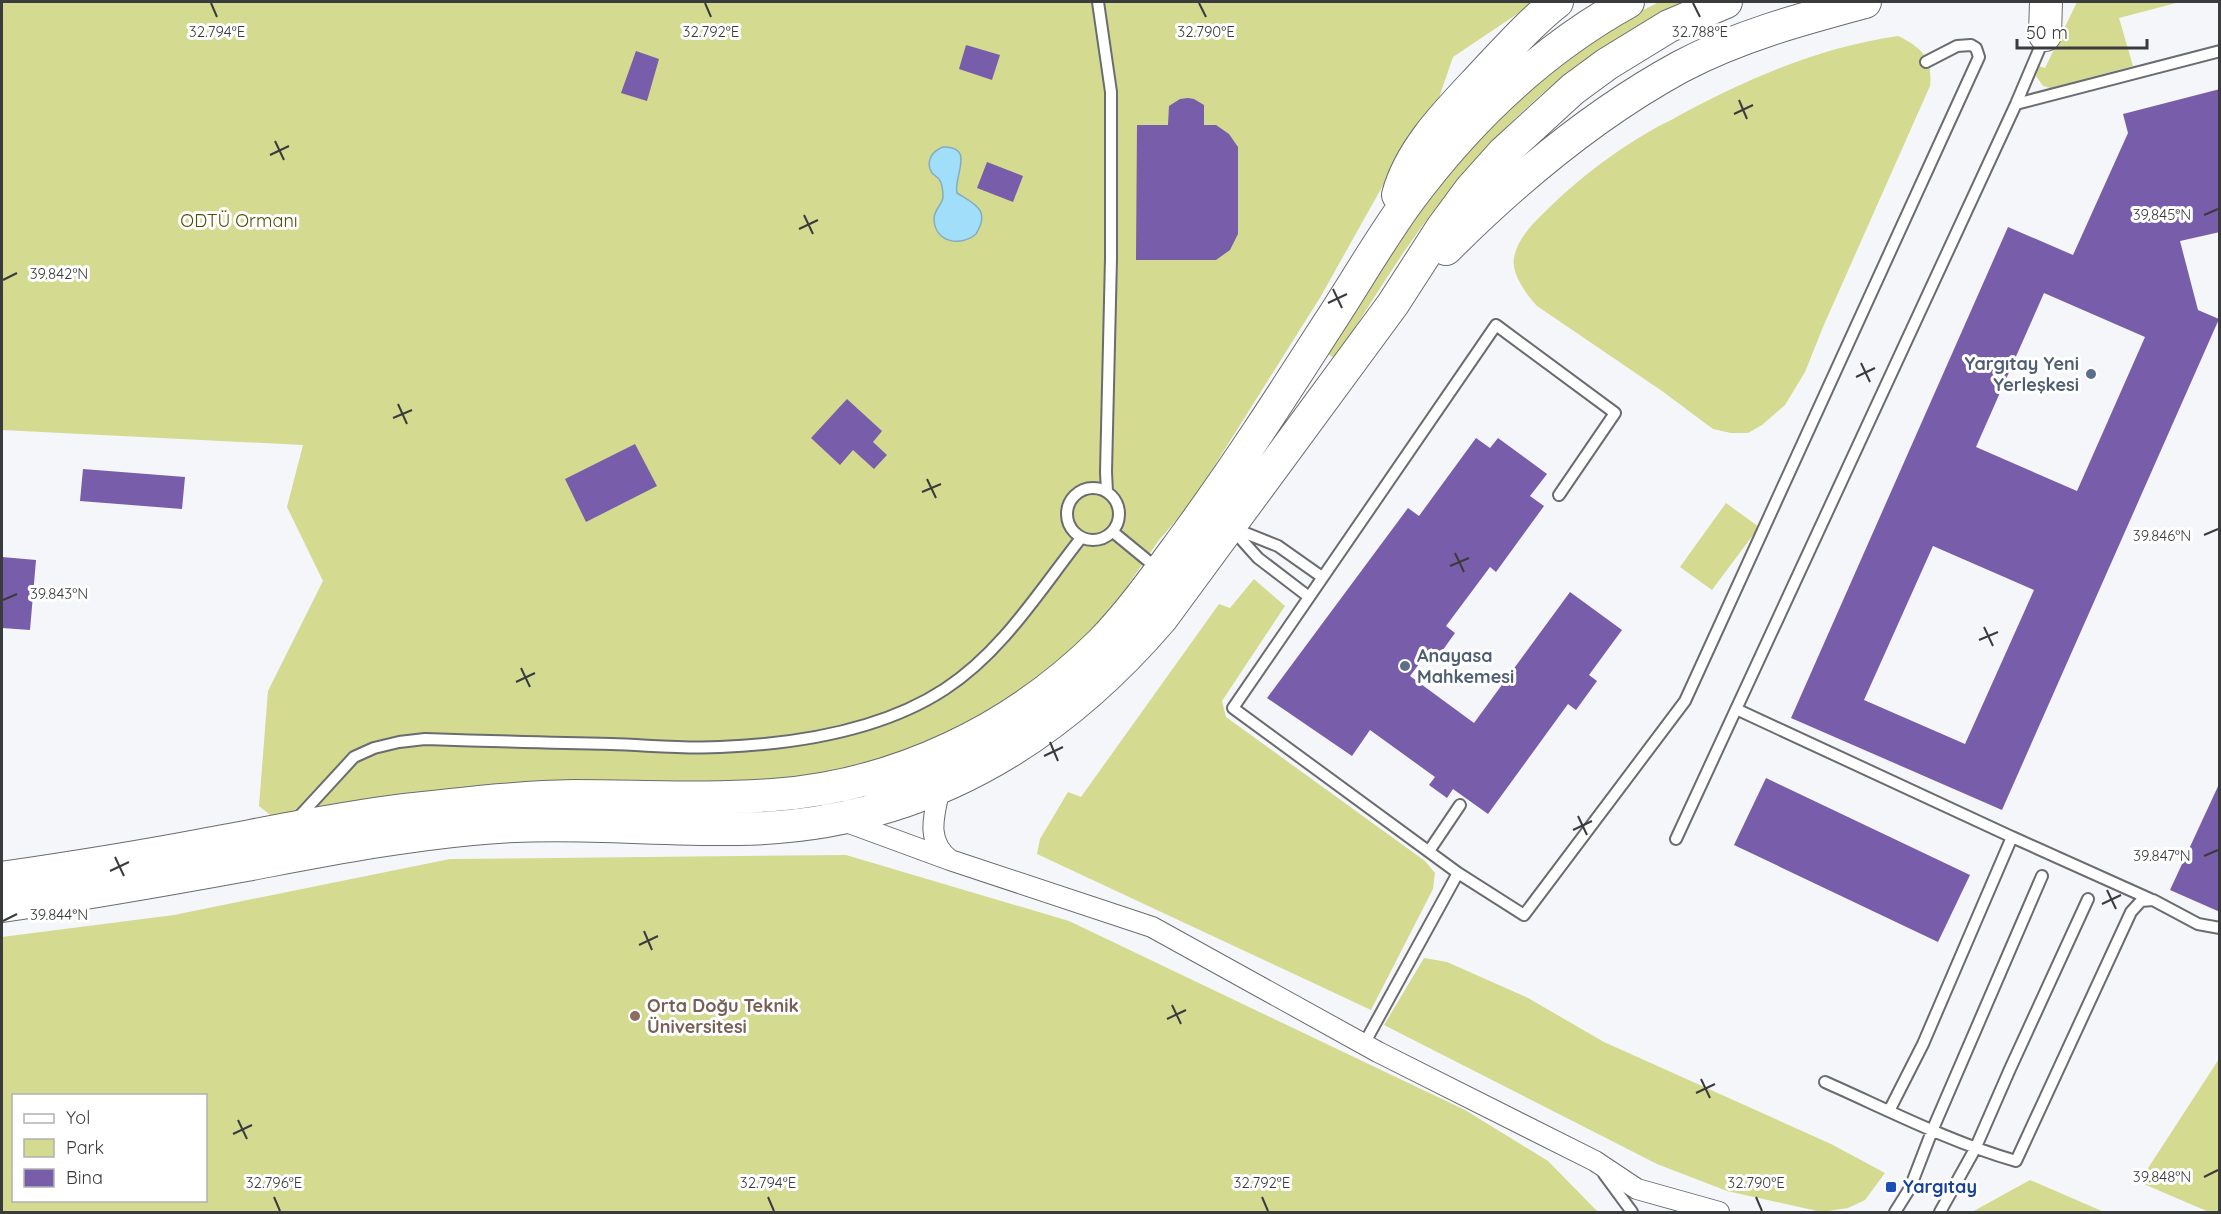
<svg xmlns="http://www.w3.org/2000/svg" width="2221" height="1214" viewBox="0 0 2221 1214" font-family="Quicksand,sans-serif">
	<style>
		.green { fill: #d4da90; fill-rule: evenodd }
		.water { fill: #a1def9; stroke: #82adc0; stroke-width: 1.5 }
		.building { fill: #785dab; fill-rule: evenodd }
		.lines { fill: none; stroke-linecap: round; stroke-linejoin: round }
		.lane-casing { stroke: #6b6c6f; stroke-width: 14 }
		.street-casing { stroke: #6b6c6f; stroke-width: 22 }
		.primary-casing { stroke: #6b6c6f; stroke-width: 34 }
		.lane { stroke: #fff; stroke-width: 10 }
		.street { stroke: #fff; stroke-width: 20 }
		.primary { stroke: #fff; stroke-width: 32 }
		.ticks { fill: none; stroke: #3a3b3c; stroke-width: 2 }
		.service-dot { fill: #5c6f8a; stroke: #fff; stroke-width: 2 }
		.education-dot { fill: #8d6e63; stroke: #fff; stroke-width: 2 }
		.transit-dot { fill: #1a4fb4; stroke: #fff; stroke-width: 2 }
		.labels { text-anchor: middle; stroke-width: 6; stroke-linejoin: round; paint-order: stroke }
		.park-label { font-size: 18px; fill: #4e5105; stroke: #fff }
		.service-label { font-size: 18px; font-weight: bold; fill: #4e5e75; stroke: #fff; text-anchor: end }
		.education-label { font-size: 18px; font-weight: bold; fill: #785e54; stroke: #fff; text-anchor: start }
		.transit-label { font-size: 18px; font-weight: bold; fill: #164399; stroke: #fff; text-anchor: start }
		.ticks-label { font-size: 15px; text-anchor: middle; fill: #3a3b3c; stroke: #fff; stroke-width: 6; stroke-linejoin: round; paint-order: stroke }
	</style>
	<rect width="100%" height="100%" fill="#f4f6fa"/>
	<!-- green -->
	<path class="green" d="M2,2H1535L1453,57L1433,115L1391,171L1321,296L1191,503L1159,540L1128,585L1140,597L1101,643L906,767L288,829L259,806L268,691L323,581L287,507L303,445L2,430Z
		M1659,2H1686C1576,50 1491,132 1420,229C1390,270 1364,315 1335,358L1327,354C1364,296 1398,233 1442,179C1482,129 1532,82 1584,45C1608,28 1633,15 1659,2Z
		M2077,2H2180L2119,18L2133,66L2050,88L2043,86L2036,76L2039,66L2045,68Z
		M1898,36C1921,47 1933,58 1930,86L1823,327L1805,372L1785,405L1762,425L1748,433H1731L1713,429L1662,391L1537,306C1527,295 1511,274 1514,258C1518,235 1538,219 1553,204C1582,176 1617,150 1652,130C1661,124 1671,121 1680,115C1748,78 1821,47 1898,36Z
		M1726,503L1759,527L1712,590L1680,567Z
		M1254,579L1285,606L1222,701L1226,717L1425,861L1435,873L1433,889L1371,1010L1037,854L1040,839L1068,792L1081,797L1219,604L1230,608Z
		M846,855L1069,921L1465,1110L1548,1161L1598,1212H2V937L174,915L450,859ZM14,1096H206V1200H14Z
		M1424,958L1447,962L1528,998L1604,1042L1831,1144L1885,1173L1865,1200L1848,1208L1822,1212L1727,1191L1657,1164L1384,1025Z
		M2219,1059V1212H2209L2139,1182Z
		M2030,1180L2104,1212H1972Z"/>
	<!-- water -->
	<path class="water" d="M943,147C976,146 953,177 957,193C974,204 991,209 976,234C961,247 935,243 934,219C934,210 941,206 943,198C943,193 942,183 939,179C937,177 934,175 932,173C925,162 932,151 943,147Z"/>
	<!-- building -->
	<path class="building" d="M966,45L1000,55L992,80L959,69Z
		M636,51L659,59L647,101L621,93Z
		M2220,89V232L2180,241L2198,310L2219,319L2002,810L1791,718L2008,227L2073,255L2128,133L2123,114ZM2044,293L2145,337L2077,491L1976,447ZM1933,546L2034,590L1965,744L1864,700Z
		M1188,98L1194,99L1204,105V125H1216L1229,134L1238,147V234L1230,250L1216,260H1136L1137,125H1168L1169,106L1180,99Z
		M987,162L1023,176L1013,202L977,188Z
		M847,399L882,431L873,442L887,455L874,469L853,450L840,465L811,438Z
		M1476,438L1490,448L1498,438L1547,474L1530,496L1544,506L1496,572L1490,567L1446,626L1455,633L1440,654L1431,648L1410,676L1474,723L1570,592L1622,630L1589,675L1597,681L1576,710L1568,704L1488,814L1453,789L1447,798L1429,785L1435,777L1370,730L1352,756L1267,698L1408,508L1419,516Z
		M635,444L657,486L586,522L565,479Z
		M83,469L185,477L182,509L80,501Z
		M2,557L36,560L30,630L2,628Z
		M1766,778L1970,875L1938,942L1734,845Z
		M2220,782V912L2170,890Z"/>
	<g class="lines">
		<defs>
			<path id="lane" d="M1098,2L1111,92V258L1106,472L1107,492
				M2016,104L2220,51
				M1067 514a26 26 0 1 1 52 0a26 26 0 1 1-52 0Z
				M1233,528L1278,546L1322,577
				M1232,529L1258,558L1309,597
				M1113,532L1158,569
				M1736,709L2012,837
				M296,820L354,757L374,748L399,742L425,739C487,741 549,743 611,744C647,745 684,749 720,747C796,744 881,731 945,689C1002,652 1040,590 1081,538
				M1676,839L2016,104L2044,38
				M1429,851L1460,805
				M1458,873L1233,708L1496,325L1615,413L1559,495
				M1364,1044L1458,873L1524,915L1685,701L1979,57L1976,48L1971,45L1957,46L1926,62
				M1825,1082C1888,1110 1950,1142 2016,1161L2131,912L2141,901L2153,900L2198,924L2220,928
				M1889,1111L1923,1044L2012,837L2150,899
				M1604,1174L1632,1212
				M1895,1212L1910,1188L1932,1131L2042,876
				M1940,1212L1975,1149L2010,1069L2088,899"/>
			<path id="street" d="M940,788C934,815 925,841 950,860
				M841,820L950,860L1152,927L1378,1052L1595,1161L1637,1189L1719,1212"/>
			<path id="primary" d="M2045,35L2046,2
				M1398,195C1411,146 1454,106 1488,69C1510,46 1532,21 1557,2
				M1446,249C1516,179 1592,115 1680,67C1738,36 1802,19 1865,2
				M2,878C71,868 140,857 208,844C273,832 339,818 405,810C461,804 517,797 574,796C640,796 707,800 773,795C897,786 1013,730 1101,643C1134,609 1160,571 1188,533C1237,466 1282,396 1327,326C1354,285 1379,241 1408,201C1468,120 1540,51 1628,2
				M2,906C83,894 164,880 246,865C321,851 396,836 472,829C561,820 649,830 738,829C912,827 1050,749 1162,618L1393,304L1442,228L1470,190L1503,153L1573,89L1607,64L1669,26L1726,2"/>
		</defs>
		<!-- lane casing -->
		<use href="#lane" class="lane-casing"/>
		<!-- street casing -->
		<use href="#street" class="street-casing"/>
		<!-- primary casing -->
		<use href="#primary" class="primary-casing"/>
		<!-- lane -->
		<use href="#lane" class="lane"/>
		<!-- street -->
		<use href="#street" class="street"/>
		<!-- primary -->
		<use href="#primary" class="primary"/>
	</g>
	<!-- ticks -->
	<path class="ticks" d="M211,3L217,17M705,3L711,17M1199,3L1206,17M1693,3L1700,17M1739,100L1747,119M1734,114L1753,105M275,141L284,160M270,155L289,146M804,215L813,234M2204,215L2218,209M799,229L818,220M3,280L17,273M1333,289L1342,308M1328,303L1347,294M1861,363L1870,382M1856,377L1875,368M398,404L407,424M393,418L412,410M927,479L936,498M922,492L941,484M2204,535L2218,529M1455,553L1464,572M1450,566L1469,558M3,600L17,594M1984,627L1993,646M1979,640L1998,632M521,668L530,687M516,682L535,673M1050,742L1058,761M1044,756L1063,747M1578,816L1587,835M1573,830L1592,821M2204,856L2218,850M115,857L124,876M110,871L129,862M2107,890L2116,909M2102,904L2121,895M3,921L17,914M644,931L652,950M639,945L658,936M1172,1005L1181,1024M1167,1019L1186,1010M1701,1079L1710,1098M1696,1093L1715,1084M238,1120L247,1139M233,1134L252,1125M2204,1177L2218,1170M274,1197L280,1211M768,1197L774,1211M1262,1197L1268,1211M1756,1197L1762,1211"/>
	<!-- markers -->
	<g class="service-dot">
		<circle cx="2091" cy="374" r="6"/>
		<circle cx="1405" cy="666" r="6"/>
	</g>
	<circle class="education-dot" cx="635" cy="1016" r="6"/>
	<rect class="transit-dot" x="1885" y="1181" width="12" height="12" rx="3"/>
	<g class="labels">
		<!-- park labels -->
		<g class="park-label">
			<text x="239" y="227">ODTÜ Ormanı</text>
		</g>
		<!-- service labels -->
		<g class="service-label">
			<text x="2079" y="370">Yargıtay Yeni<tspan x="2079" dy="21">Yerleşkesi</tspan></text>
			<text x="1417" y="662" text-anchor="start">Anayasa<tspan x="1417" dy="21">Mahkemesi</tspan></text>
		</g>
		<!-- education labels -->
		<g class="education-label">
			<text x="647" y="1012">Orta Doğu Teknik<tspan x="647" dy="21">Üniversitesi</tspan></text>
		</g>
		<!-- transit labels -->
		<g class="transit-label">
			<text x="1903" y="1193">Yargıtay</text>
		</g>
	</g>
	<g class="ticks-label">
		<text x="217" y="37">32.794°E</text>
		<text x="711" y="37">32.792°E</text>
		<text x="1206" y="37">32.790°E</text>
		<text x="1700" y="37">32.788°E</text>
		<text x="2162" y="220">39.845°N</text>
		<text x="59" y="279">39.842°N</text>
		<text x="2162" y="541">39.846°N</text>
		<text x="59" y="599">39.843°N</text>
		<text x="2162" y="861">39.847°N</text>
		<text x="59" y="920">39.844°N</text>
		<text x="2162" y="1182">39.848°N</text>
		<text x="274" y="1188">32.796°E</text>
		<text x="768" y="1188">32.794°E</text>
		<text x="1262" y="1188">32.792°E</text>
		<text x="1756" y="1188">32.790°E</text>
	</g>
	<!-- border -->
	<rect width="2221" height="1214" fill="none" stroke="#3a3b3c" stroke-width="6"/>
	<!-- legend -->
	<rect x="12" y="1094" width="195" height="108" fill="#ffffff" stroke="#b0b1b1" stroke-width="1.5"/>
	<rect x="24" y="1114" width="30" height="9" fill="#ffffff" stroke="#b0b1b1" stroke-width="1.5"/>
	<text x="66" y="1124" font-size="18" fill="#3a3b3c">Yol</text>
	<rect x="24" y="1139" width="30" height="18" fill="#d4da90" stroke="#b0b1b1" stroke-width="1.5"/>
	<text x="66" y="1154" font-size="18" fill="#3a3b3c">Park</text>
	<rect x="24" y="1169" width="30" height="18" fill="#785dab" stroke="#b0b1b1" stroke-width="1.5"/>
	<text x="66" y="1184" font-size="18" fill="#3a3b3c">Bina</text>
	<!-- scale -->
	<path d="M2017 39v9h130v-9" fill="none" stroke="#3a3b3c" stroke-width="3"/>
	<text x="2026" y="39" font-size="18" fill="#3a3b3c" stroke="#ffffff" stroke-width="4.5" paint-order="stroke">50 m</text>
</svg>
